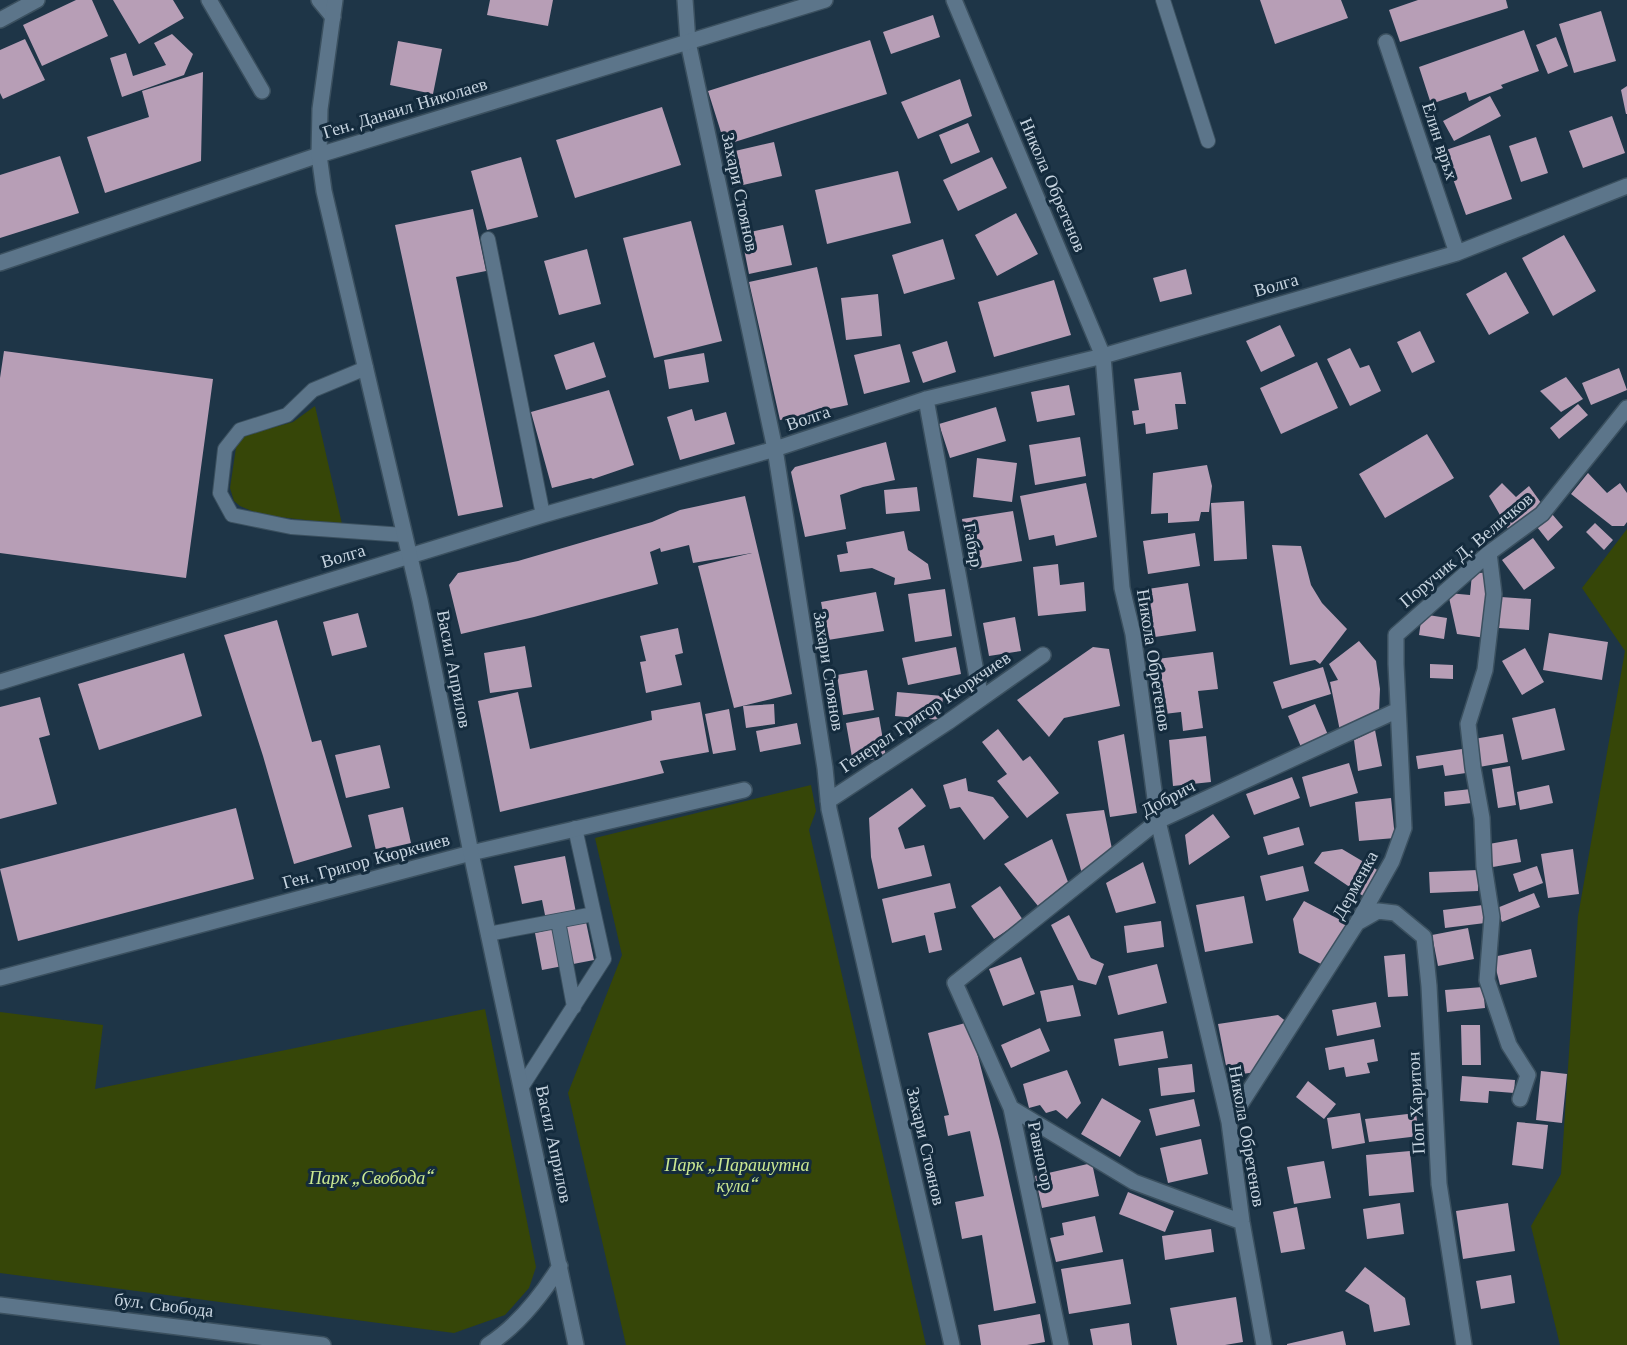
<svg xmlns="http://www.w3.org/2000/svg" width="1627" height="1345" viewBox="0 0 1627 1345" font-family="'Libre Baskerville',serif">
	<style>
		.park { fill: #364608 }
		.building { fill: #b79eb6 }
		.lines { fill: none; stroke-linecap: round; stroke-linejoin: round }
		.lane-casing { stroke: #3b505f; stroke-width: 16 }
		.street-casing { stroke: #3b505f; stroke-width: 18 }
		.secondary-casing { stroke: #3b505f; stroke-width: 18 }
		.lane { stroke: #5c758a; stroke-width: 14 }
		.street { stroke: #5c758a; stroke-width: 15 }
		.secondary { stroke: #5c758a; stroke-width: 15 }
		.labels { text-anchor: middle; stroke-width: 6; stroke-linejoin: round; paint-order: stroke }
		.street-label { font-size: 18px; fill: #c7d4e0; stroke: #142b3d }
		.park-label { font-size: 18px; font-style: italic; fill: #cbe891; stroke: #142b3d }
	</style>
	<rect width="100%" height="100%" fill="#1e3547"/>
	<!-- park -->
	<path class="park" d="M315,406L342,524L261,515L240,506L234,501L230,488L237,441L242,436L293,422Z
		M1627,529V1345H1560L1531,1226L1561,1174L1578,916L1625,651L1582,588Z
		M811,785L816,811L809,830L926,1345H626L568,1093L622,955L595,838Z
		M485,1009L536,1267L529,1288L505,1315L454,1333L0,1273V1012L103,1025L95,1089Z"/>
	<!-- building -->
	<path class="building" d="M76,0H92L108,36L42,66L23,25Z
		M113,0H173L184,18L139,44Z
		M490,0H553L548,26L487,15Z
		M1260,0H1341L1348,18L1275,44Z
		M1418,0H1506L1508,8L1400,42L1389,10Z
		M1601,11L1616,61L1574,73L1559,24Z
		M933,15L940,37L891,54L883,32Z
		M1524,30L1539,71L1501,85L1503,88L1469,101L1466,92L1431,104L1419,67Z
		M172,34L193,54L184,75L122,97L110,58L126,53L133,76L166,65L154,43Z
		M1556,37L1568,66L1548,74L1536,45Z
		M25,39L45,80L3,99L0,93V50Z
		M870,40L887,94L725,145L708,91Z
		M398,41L442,49L433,94L390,85Z
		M203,72L201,161L105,193L87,137L149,117L142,91Z
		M960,79L972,116L918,139L901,102Z
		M1627,86V114H1626L1621,90Z
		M1490,96L1501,116L1454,141L1443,121Z
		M662,107L681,165L575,198L556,140Z
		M1612,116L1625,153L1583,168L1569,131Z
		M968,123L980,152L951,164L939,135Z
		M1490,135L1512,199L1466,215L1443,151Z
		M1536,137L1548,173L1521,182L1509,146Z
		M774,142L782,176L743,185L735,151Z
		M60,156L79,213L0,238V175Z
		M521,157L538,217L487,230L471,171Z
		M992,157L1007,188L958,211L943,180Z
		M898,171L911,223L827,244L815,190Z
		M473,209L486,271L456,277L503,507L458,516L395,225Z
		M1016,213L1038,254L997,276L975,235Z
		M691,221L722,341L654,358L623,238Z
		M783,225L792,265L749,274L741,234Z
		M1564,235L1596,291L1553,316L1522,258Z
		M943,239L955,279L904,294L892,255Z
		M587,249L601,304L559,315L544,261Z
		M817,267L848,405L780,420L749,282Z
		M1186,269L1192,294L1160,302L1153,278Z
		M1506,272L1529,313L1489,335L1466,294Z
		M1054,280L1071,335L994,357L978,302Z
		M878,294L882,336L846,340L841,298Z
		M1280,325L1295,356L1261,372L1246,341Z
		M1420,331L1435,362L1412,373L1397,342Z
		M947,341L956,372L923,383L912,352Z
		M594,342L606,377L566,390L554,355Z
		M900,344L910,382L864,394L854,355Z
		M1350,348L1360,368L1369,365L1381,391L1350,406L1327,359Z
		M4,351L213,379L186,578L0,553V378Z
		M704,353L709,382L669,389L664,360Z
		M1317,362L1338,408L1281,434L1260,388Z
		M1619,368L1627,390L1591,405L1582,383Z
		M1181,372L1186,404H1175L1178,429L1146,434L1145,423L1134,425L1132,411L1139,410L1134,379Z
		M1566,377L1583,399L1561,412L1540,391Z
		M1069,385L1075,415L1037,422L1031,392Z
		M609,390L634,465L593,479L591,478L552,488L531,412Z
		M1578,404L1588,415L1559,439L1550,428Z
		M996,407L1006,441L950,458L939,424Z
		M692,409L695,421L726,412L735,444L680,460L667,417Z
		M1427,434L1454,478L1385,518L1359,474Z
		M1080,437L1086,476L1035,485L1029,445Z
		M886,442L895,480L863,487L840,495L846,529L805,537L791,472L795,467Z
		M977,458L1017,463L1012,502L973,497Z
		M1207,465L1212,486L1209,512H1201L1199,521L1168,523V513L1151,514L1153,473Z
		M1588,473L1607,493L1620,483L1627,493V522L1624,526H1612L1571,494Z
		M1086,483L1097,537L1056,546L1054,535L1029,540L1020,496Z
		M1502,483L1516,497L1529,486L1544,507L1508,529L1489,496Z
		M917,487L920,511L886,514L884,490Z
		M745,496L792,694L734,708L698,566L752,553L693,563L689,545L661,552L660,548L650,552L658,584L534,617L461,634L449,585L458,573L518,561L652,522L680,510Z
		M1244,501L1247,559L1214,561L1211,503Z
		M1013,511L1022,561L970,570L962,519Z
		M1552,514L1563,527L1548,541L1537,527Z
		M1595,523L1613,540L1604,550L1586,532Z
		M904,531L908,550L928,564L931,579L894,585L895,578L872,568L840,572L837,555L848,553L846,542Z
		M1195,533L1200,566L1148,574L1143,541Z
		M1533,538L1555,568L1524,590L1502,560Z
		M1272,545L1301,546L1311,585L1322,603L1347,629L1320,664L1315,660L1290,665Z
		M1058,564L1060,585L1084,582L1086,611L1038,616L1033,567Z
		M1488,572L1486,638L1457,634L1448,593L1470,595L1472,574Z
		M1188,583L1196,631L1148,638L1141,590Z
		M945,589L952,636L915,642L908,594Z
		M876,592L884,631L828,640L821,602Z
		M1501,597L1531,599L1529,630L1499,628Z
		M358,613L367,647L332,656L323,622Z
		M1422,614L1447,618L1444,639L1419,635Z
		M1015,617L1021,651L989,656L983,623Z
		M277,620L312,742L321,740L352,847L294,864L263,756L224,635Z
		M678,628L683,653L675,655L682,685L646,693L640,662L646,661L640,636Z
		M1549,633L1608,642L1602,680L1543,670Z
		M1359,641L1376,661L1380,689L1379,712L1340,731L1330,682L1338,680L1329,664Z
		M525,646L532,687L490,693L484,653Z
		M956,647L961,674L908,685L902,658Z
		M1093,647L1109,649L1120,706L1064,718L1049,737L1017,700Z
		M1525,648L1544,682L1522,695L1502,661Z
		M1213,652L1218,689L1198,691L1203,728L1183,731L1181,712L1164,714L1157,659Z
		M184,653L202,716L99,750L78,684Z
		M1430,664L1453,665V679L1430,678Z
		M1323,667L1331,694L1282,709L1273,682Z
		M867,670L874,710L843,715L837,675Z
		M518,692L530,749L652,720L651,711L700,702L709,752L660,761L664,773L500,812L478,701Z
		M897,692L943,696L941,720L895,716Z
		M40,697L50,735L39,738L57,804L0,819V707Z
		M774,704L775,724L746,728L743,706Z
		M1315,704L1328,735L1301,747L1288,716Z
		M1555,708L1565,750L1522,760L1512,718Z
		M729,709L736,750L713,754L705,714Z
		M879,717L886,757L853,763L846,723Z
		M797,723L801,744L760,752L756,731Z
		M998,729L1023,761L1030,756L1059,793L1027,818L997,781L1007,774L982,742Z
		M1375,730L1382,766L1358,771L1354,740Z
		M1124,734L1137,813L1110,817L1098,741Z
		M1503,734L1508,762L1479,767L1474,739Z
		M1206,736L1211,782L1173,786L1169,740Z
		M380,745L390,788L346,798L335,755Z
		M1462,749L1466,773L1445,776L1443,765L1418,769L1416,756Z
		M1349,763L1358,793L1310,807L1302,777Z
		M1510,766L1516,805L1498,808L1492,769Z
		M1292,777L1300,798L1254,815L1246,794Z
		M966,778L968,791L993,797L1009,817L984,840L960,807L950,809L943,785Z
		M1549,785L1553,803L1520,810L1517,792Z
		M912,788L926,806L898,828L905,849L924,845L932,876L878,889L871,857L869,818Z
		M1471,789L1472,803L1445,806L1444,792Z
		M1391,798L1395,838L1359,841L1355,802Z
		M403,807L411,843L376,851L368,815Z
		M236,808L254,879L18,941L0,869Z
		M1104,810L1113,854L1082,874L1066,814Z
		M1213,814L1230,837L1189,865L1185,835Z
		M1299,827L1304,845L1268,855L1263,837Z
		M1052,839L1068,882L1038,906L1004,864Z
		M1517,839L1521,862L1493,867L1489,844Z
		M1342,849L1379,871L1366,898L1314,863L1322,852Z
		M1573,849L1579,894L1548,898L1541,854Z
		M565,856L578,923L586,922L594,960L542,970L535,933L548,930L542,900L522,904L514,866Z
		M1143,862L1156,903L1116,913L1106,883Z
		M1303,866L1309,891L1266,901L1260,876Z
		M1537,866L1543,883L1519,892L1513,874Z
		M1478,870V891L1430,893L1429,872Z
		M950,883L956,908L934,913L942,950L929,953L925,935L892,943L882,899Z
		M1000,886L1023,920L994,939L971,906Z
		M1534,893L1540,907L1502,922L1497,908Z
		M1244,896L1253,943L1205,952L1196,905Z
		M1304,901L1348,924L1325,966L1299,953L1293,919Z
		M1483,905L1485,923L1445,928L1443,910Z
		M1069,915L1091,958L1104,964L1096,985L1078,980L1051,925Z
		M1161,921L1164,947L1127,953L1124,926Z
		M1468,928L1474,959L1438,966L1432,935Z
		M1531,949L1537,977L1500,985L1493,957Z
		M1405,954L1408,996L1388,997L1384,956Z
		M1021,957L1035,994L1003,1006L989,969Z
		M1157,964L1167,1003L1118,1015L1108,976Z
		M1073,985L1081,1016L1047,1022L1040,991Z
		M1483,987L1485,1008L1447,1012L1445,990Z
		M1376,1002L1381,1027L1337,1036L1332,1010Z
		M1278,1015L1288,1023L1256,1072L1228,1076L1218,1024Z
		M969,1022L1000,1141L1036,1303L994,1311L982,1235L962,1239L955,1202L984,1196L970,1131L948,1136L944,1116L949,1115L928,1033Z
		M1461,1025H1480L1481,1065H1462Z
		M1040,1028L1050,1051L1011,1068L1001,1045Z
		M1163,1031L1168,1058L1119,1066L1114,1039Z
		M1374,1039L1378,1061L1367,1063L1370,1073L1346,1077L1344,1067L1329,1070L1325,1048Z
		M1192,1064L1195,1092L1161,1096L1158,1068Z
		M1067,1070L1081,1103L1067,1119L1056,1110L1046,1113L1040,1105L1029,1108L1023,1084Z
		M1541,1071L1567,1074L1562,1123L1536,1120Z
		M1462,1076L1515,1080L1514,1093L1489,1091L1488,1103L1460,1101Z
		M1308,1081L1336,1104L1324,1119L1296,1097Z
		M1102,1098L1141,1121L1120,1157L1081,1134Z
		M1194,1099L1200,1126L1156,1136L1149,1109Z
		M1360,1113L1365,1143L1332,1149L1327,1118Z
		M1416,1113L1419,1136L1369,1142L1365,1119Z
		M1517,1122L1548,1125L1543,1169L1512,1165Z
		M1201,1139L1208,1174L1168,1183L1160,1148Z
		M1410,1151L1414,1192L1369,1196L1366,1155Z
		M1324,1161L1331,1198L1294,1204L1287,1167Z
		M1092,1163L1099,1196L1042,1208L1035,1176Z
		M1128,1192L1174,1211L1165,1232L1119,1214Z
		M1400,1203L1404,1234L1367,1239L1363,1209Z
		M1508,1203L1515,1251L1463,1259L1456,1211Z
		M1297,1207L1305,1249L1281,1253L1273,1212Z
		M1095,1216L1103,1252L1056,1262L1050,1238L1064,1235L1062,1223Z
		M1211,1229L1214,1252L1165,1260L1162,1236Z
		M1123,1259L1131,1304L1069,1314L1061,1269Z
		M1365,1267L1405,1298L1410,1325L1374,1332L1369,1305L1345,1291Z
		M1511,1275L1515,1303L1481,1309L1476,1281Z
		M1236,1297L1243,1342L1225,1345H1177L1170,1308Z
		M1040,1314L1045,1342L1027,1345H981L978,1325Z
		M1129,1323L1132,1345H1093L1090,1329Z
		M1343,1331L1346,1345H1287V1344Z"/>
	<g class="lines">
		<defs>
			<path id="lane" d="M1163,0L1208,141
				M488,239L543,515
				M366,368L313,390L287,415L240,430L225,449L220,493L232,515L291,527L404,535
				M558,921L574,1007
				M488,934L594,914
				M521,1088L604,959L575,828"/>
			<path id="street" d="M209,0L262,91
				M319,0L333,17
				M685,0L688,42L775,449L825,768L829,809L952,1345
				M954,0L1103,356L1122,588L1133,634L1158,821L1229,1122L1242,1222L1264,1345
				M0,20L37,0
				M1386,42L1457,253
				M0,263L319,155
				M926,399L981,699
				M1489,553L1494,594L1485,670L1468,724L1473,768L1482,818L1484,866L1492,917L1487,980L1509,1045L1528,1075L1520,1099
				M0,682L543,515L775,449L926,399L1103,356L1457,253L1627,186
				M828,801L948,722L1043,655
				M1357,923L1378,911L1395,913L1424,937L1429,986L1439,1184L1464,1345
				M0,978L471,853L744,790
				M1011,1108L1134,1182L1242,1222
				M1229,1122L1357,923L1392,861L1404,828L1396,664V635L1489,553L1542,514L1627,408
				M1061,1345L1011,1108L955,983L1158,821L1398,710"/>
			<path id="secondary" d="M335,0L320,109L319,155L324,191L420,600L471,853L576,1345
				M319,155L825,0
				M0,1305L323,1345
				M488,1345C517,1326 542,1295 560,1266"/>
		</defs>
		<!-- lane casing -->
		<use href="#lane" class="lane-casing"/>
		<!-- street casing -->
		<use href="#street" class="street-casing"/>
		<!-- secondary casing -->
		<use href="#secondary" class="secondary-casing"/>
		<!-- lane -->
		<use href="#lane" class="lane"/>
		<!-- street -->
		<use href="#street" class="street"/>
		<!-- secondary -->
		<use href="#secondary" class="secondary"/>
	</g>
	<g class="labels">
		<!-- street labels -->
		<g class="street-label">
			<text transform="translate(405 108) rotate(-17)" y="6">Ген. Данаил Николаев</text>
			<text transform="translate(1440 141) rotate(72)" y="6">Елин връх</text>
			<text transform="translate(1053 185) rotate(67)" y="6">Никола Обретенов</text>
			<text transform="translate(740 192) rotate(78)" y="6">Захари Стоянов</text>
			<text transform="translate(1276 285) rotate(-16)" y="6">Волга</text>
			<text transform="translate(808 418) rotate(-19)" y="6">Волга</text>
			<text transform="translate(973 545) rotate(80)" y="6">Габър</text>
			<text transform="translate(1466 550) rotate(-40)" y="6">Поручик Д. Величков</text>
			<text transform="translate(343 556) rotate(-17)" y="6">Волга</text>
			<text transform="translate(1154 660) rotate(81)" y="6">Никола Обретенов</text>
			<text transform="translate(454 669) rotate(79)" y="6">Васил Априлов</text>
			<text transform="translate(829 671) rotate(81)" y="6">Захари Стоянов</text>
			<text transform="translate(925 712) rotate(-34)" y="6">Генерал Григор Кюркчиев</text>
			<text transform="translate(1168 798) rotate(-28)" y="6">Добрич</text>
			<text transform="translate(366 861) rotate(-15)" y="6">Ген. Григор Кюркчиев</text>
			<text transform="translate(1355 885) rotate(-61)" y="6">Дерменка</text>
			<text transform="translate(1416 1103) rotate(-93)" y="6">Поп Харитон</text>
			<text transform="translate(1247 1136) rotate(80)" y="6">Никола Обретенов</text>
			<text transform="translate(554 1144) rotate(78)" y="6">Васил Априлов</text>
			<text transform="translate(926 1146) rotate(77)" y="6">Захари Стоянов</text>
			<text transform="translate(1041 1156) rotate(78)" y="6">Равногор</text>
			<text transform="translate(164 1305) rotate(7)" y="6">бул. Свобода</text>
		</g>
		<!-- park labels -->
		<g class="park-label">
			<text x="737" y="1171">Парк „Парашутна<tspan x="737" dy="21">кула“</tspan></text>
			<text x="371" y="1184">Парк „Свобода“</text>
		</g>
	</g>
</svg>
